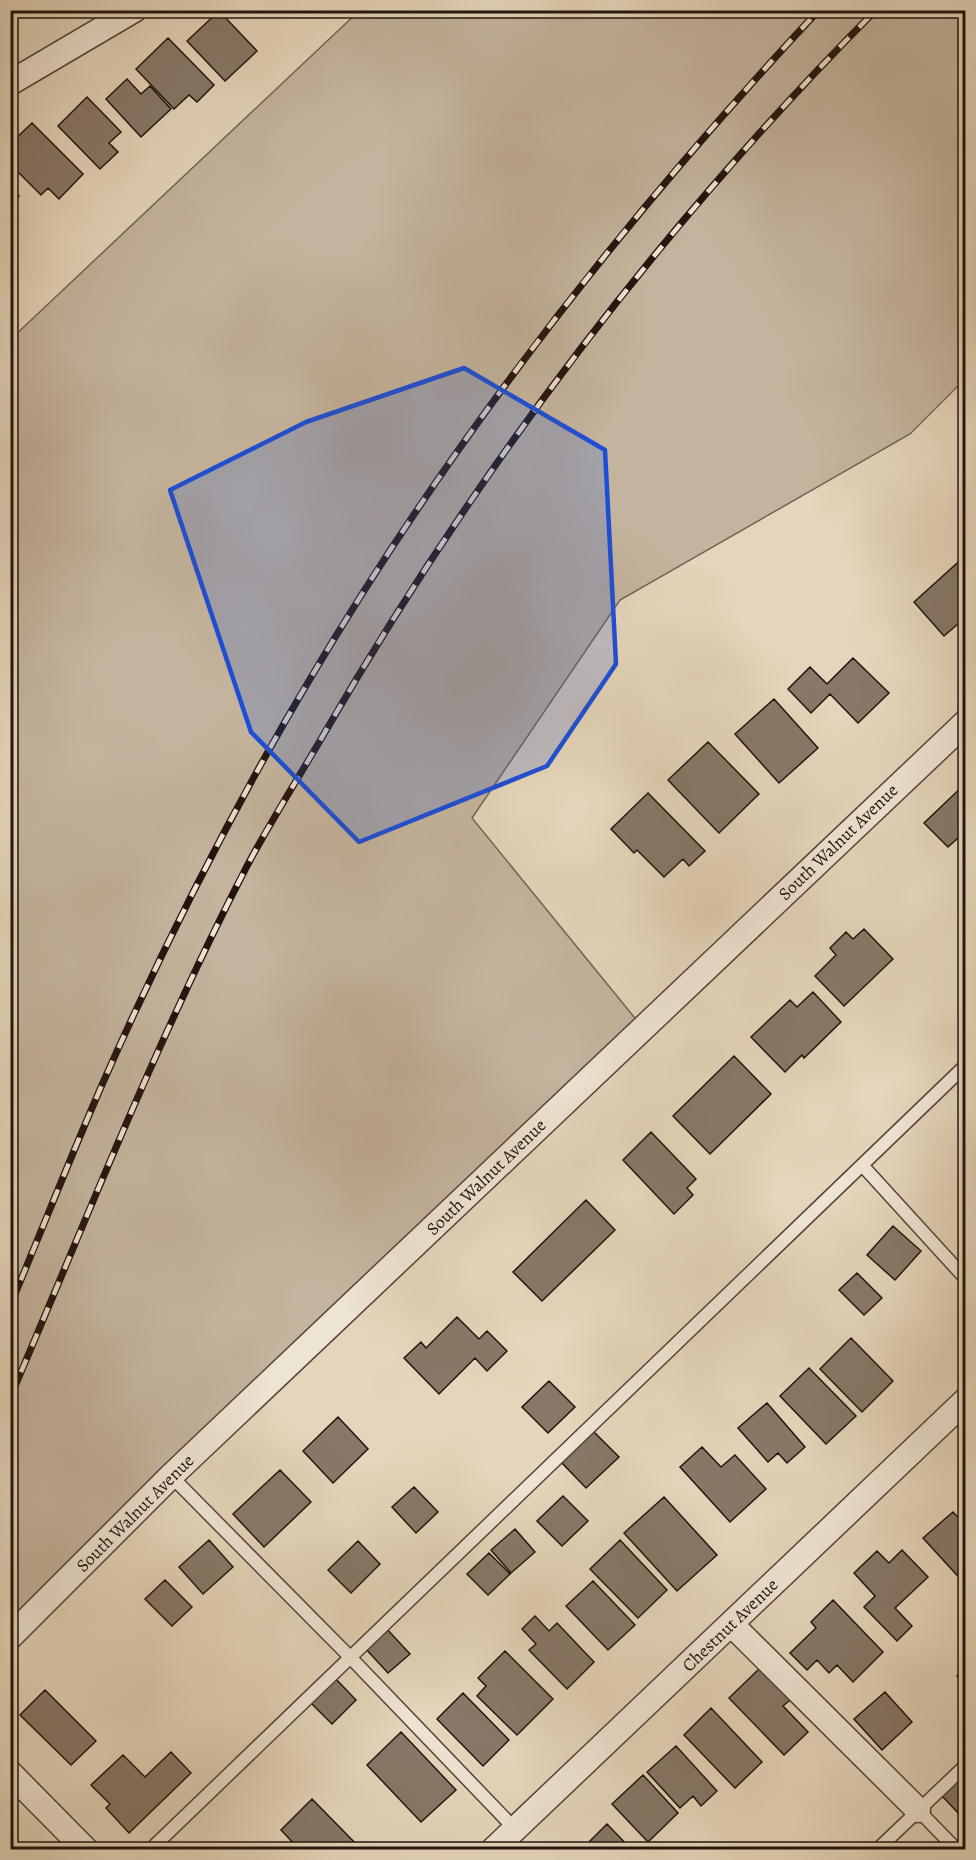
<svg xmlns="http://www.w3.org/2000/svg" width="976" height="1860" viewBox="0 0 976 1860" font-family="Alegreya,serif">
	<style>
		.green { fill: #c4b49d; stroke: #726456; stroke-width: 1.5 }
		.building { fill: #877867; stroke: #21140e; stroke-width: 1.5 }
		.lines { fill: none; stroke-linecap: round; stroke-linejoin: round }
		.service-casing { stroke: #524439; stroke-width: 15 }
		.minor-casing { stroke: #524439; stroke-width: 27 }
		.service { stroke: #eee4d2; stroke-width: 12 }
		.minor { stroke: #eee4d2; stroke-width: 24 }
		.rail-casing { stroke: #21140e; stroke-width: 7 }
		.rail { stroke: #eee4d2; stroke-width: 4.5; stroke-dasharray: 14; stroke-linecap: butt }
		.marked { fill: #1d4ed8; fill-opacity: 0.2; stroke: #1d4ed8; stroke-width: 4.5; stroke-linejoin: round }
		.labels { text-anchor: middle; stroke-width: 5; stroke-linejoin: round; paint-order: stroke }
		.street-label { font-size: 18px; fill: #21140e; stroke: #eee4d2 }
	</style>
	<rect width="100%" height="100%" fill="#e5d5ba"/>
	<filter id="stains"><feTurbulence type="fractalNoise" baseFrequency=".00333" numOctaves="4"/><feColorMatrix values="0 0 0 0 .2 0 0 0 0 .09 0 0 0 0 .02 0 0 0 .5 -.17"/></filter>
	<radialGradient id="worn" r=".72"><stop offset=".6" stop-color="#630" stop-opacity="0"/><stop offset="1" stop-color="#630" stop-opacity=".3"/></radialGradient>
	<!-- green -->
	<path class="green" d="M359,11H965V40L960,47L966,63L965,379L910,434L620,600L472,818L643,1028L11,1637V339Z"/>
	<!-- building -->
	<path class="building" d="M219,11L257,51L225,81L187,41Z
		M168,38L214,85L197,102L189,95L174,109L136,69Z
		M127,79L141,94L150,86L171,109L141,137L106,99Z
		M87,97L121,132L109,143L118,152L100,169L58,126Z
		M32,123L83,174L59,199L48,188L41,195L10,164V144Z
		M10,187L19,196L10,205Z
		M964,557L966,617L944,636L914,602Z
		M853,658L889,693L858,723L830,694L811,713L788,689L810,667L827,684Z
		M774,699L818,748L779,783L735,734Z
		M708,742L759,794L719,833L668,780Z
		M966,783V831L948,847L924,823Z
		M648,793L705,851L689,866L683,859L664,877L637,850L634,853L611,829Z
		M864,929L893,959L844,1006L815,976L836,955L830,948L846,932L853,939Z
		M813,992L841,1022L804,1058L802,1055L785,1072L751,1037L790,1000L797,1007Z
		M734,1056L771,1094L710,1154L673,1116Z
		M651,1132L696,1179L687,1188L693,1195L674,1214L623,1160Z
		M586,1200L615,1230L542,1301L513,1272Z
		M893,1226L921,1251L895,1280L867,1255Z
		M857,1273L882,1298L864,1315L839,1290Z
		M457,1317L479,1339L487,1331L507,1351L487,1371L475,1358L439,1394L404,1358L421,1342L426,1348Z
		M851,1338L893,1381L862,1412L820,1369Z
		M809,1368L856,1416L826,1444L780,1396Z
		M549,1381L575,1407L548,1433L522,1407Z
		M767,1403L805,1447L787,1463L778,1453L768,1462L738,1428Z
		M338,1417L368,1449L333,1483L303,1451Z
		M593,1431L619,1457L586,1488L561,1462Z
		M702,1447L721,1467L735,1455L766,1489L730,1522L680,1467Z
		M280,1470L311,1502L264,1547L233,1514Z
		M414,1487L438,1512L416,1533L392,1507Z
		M563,1496L588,1521L562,1546L537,1521Z
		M664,1497L717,1555L677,1591L624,1533Z
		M953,1512L966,1526V1585L923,1538Z
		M515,1529L535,1552L511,1573L491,1550Z
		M209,1540L233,1567L203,1594L179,1567Z
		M620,1540L667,1590L638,1618L590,1569Z
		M358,1541L380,1564L351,1593L328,1570Z
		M902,1550L928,1577L895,1608L912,1626L897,1641L864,1607L875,1596L854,1573L877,1551L889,1563Z
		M489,1553L510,1574L488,1595L467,1574Z
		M165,1580L192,1607L172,1626L145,1599Z
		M593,1581L635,1625L608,1650L566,1606Z
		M833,1600L883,1652L853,1682L837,1665L829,1673L817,1660L807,1670L790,1653L816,1628L811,1622Z
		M535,1616L549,1631L557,1623L594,1662L567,1689L529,1650L536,1644L522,1629Z
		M385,1627L410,1654L388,1673L364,1647Z
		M505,1651L553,1699L517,1735L477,1696L486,1686L478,1678Z
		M760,1668L790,1700L783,1706L808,1732L784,1755L729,1698Z
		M966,1669V1686L957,1676Z
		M333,1676L356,1700L332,1724L308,1700Z
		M45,1690L96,1741L71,1765L20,1715Z
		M885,1692L912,1722L882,1750L854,1719Z
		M463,1693L509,1740L483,1766L437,1719Z
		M711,1708L762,1762L735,1788L684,1735Z
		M401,1732L456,1790L421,1822L367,1765Z
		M676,1746L717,1791L701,1806L693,1796L680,1808L647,1772Z
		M171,1752L191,1773L129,1833L106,1808L110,1804L91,1785L123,1755L145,1777Z
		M643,1775L678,1813L648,1842L612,1804Z
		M963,1775L966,1778V1812L961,1816L942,1796Z
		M312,1799L362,1850H300L281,1830Z
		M607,1824L632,1850H581Z"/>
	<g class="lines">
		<defs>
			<path id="service" d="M862,1165L966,1279
				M171,1476L350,1657L515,1829
				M918,1810L957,1850
				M150,1850L966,1065
				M877,1850L966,1765"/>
			<path id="minor" d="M10,83L134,10
				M731,1624L918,1810
				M10,1637L171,1476L966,722
				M10,1773L86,1850
				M493,1850L966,1400"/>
		</defs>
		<!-- service casing -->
		<use href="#service" class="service-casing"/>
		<!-- minor casing -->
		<use href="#minor" class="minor-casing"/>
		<!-- service -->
		<use href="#service" class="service"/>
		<!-- minor -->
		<use href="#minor" class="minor"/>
		<defs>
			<path id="rail" d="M10,1306C42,1230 72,1153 105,1078C165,943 235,805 310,679C453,437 627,215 819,10
				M10,1398C86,1220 157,1040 246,868C269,824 296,782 321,739C474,474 660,227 876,10"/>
		</defs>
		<!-- rail casing -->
		<use href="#rail" class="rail-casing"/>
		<!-- rail -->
		<use href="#rail" class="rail"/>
	</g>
	<!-- marked area -->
	<path class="marked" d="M464,368L605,450L616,664L547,766L359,842L251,732L170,490L306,422Z"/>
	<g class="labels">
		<!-- street labels -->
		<g class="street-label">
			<text transform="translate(838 842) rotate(-44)" y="6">South Walnut Avenue</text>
			<text transform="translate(486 1177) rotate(-44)" y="6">South Walnut Avenue</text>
			<text transform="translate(135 1513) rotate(-45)" y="6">South Walnut Avenue</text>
			<text transform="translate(730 1625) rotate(-44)" y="6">Chestnut Avenue</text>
		</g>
	</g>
	<!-- margin -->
	<rect width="976" height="1860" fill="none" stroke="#e5d5ba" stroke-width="36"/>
	<rect x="12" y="12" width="952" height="1836" fill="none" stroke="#21140e" stroke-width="3"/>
	<rect x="18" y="18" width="940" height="1824" fill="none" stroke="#21140e" stroke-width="1.5"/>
	<rect width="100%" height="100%" filter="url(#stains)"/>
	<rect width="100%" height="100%" fill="url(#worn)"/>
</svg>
